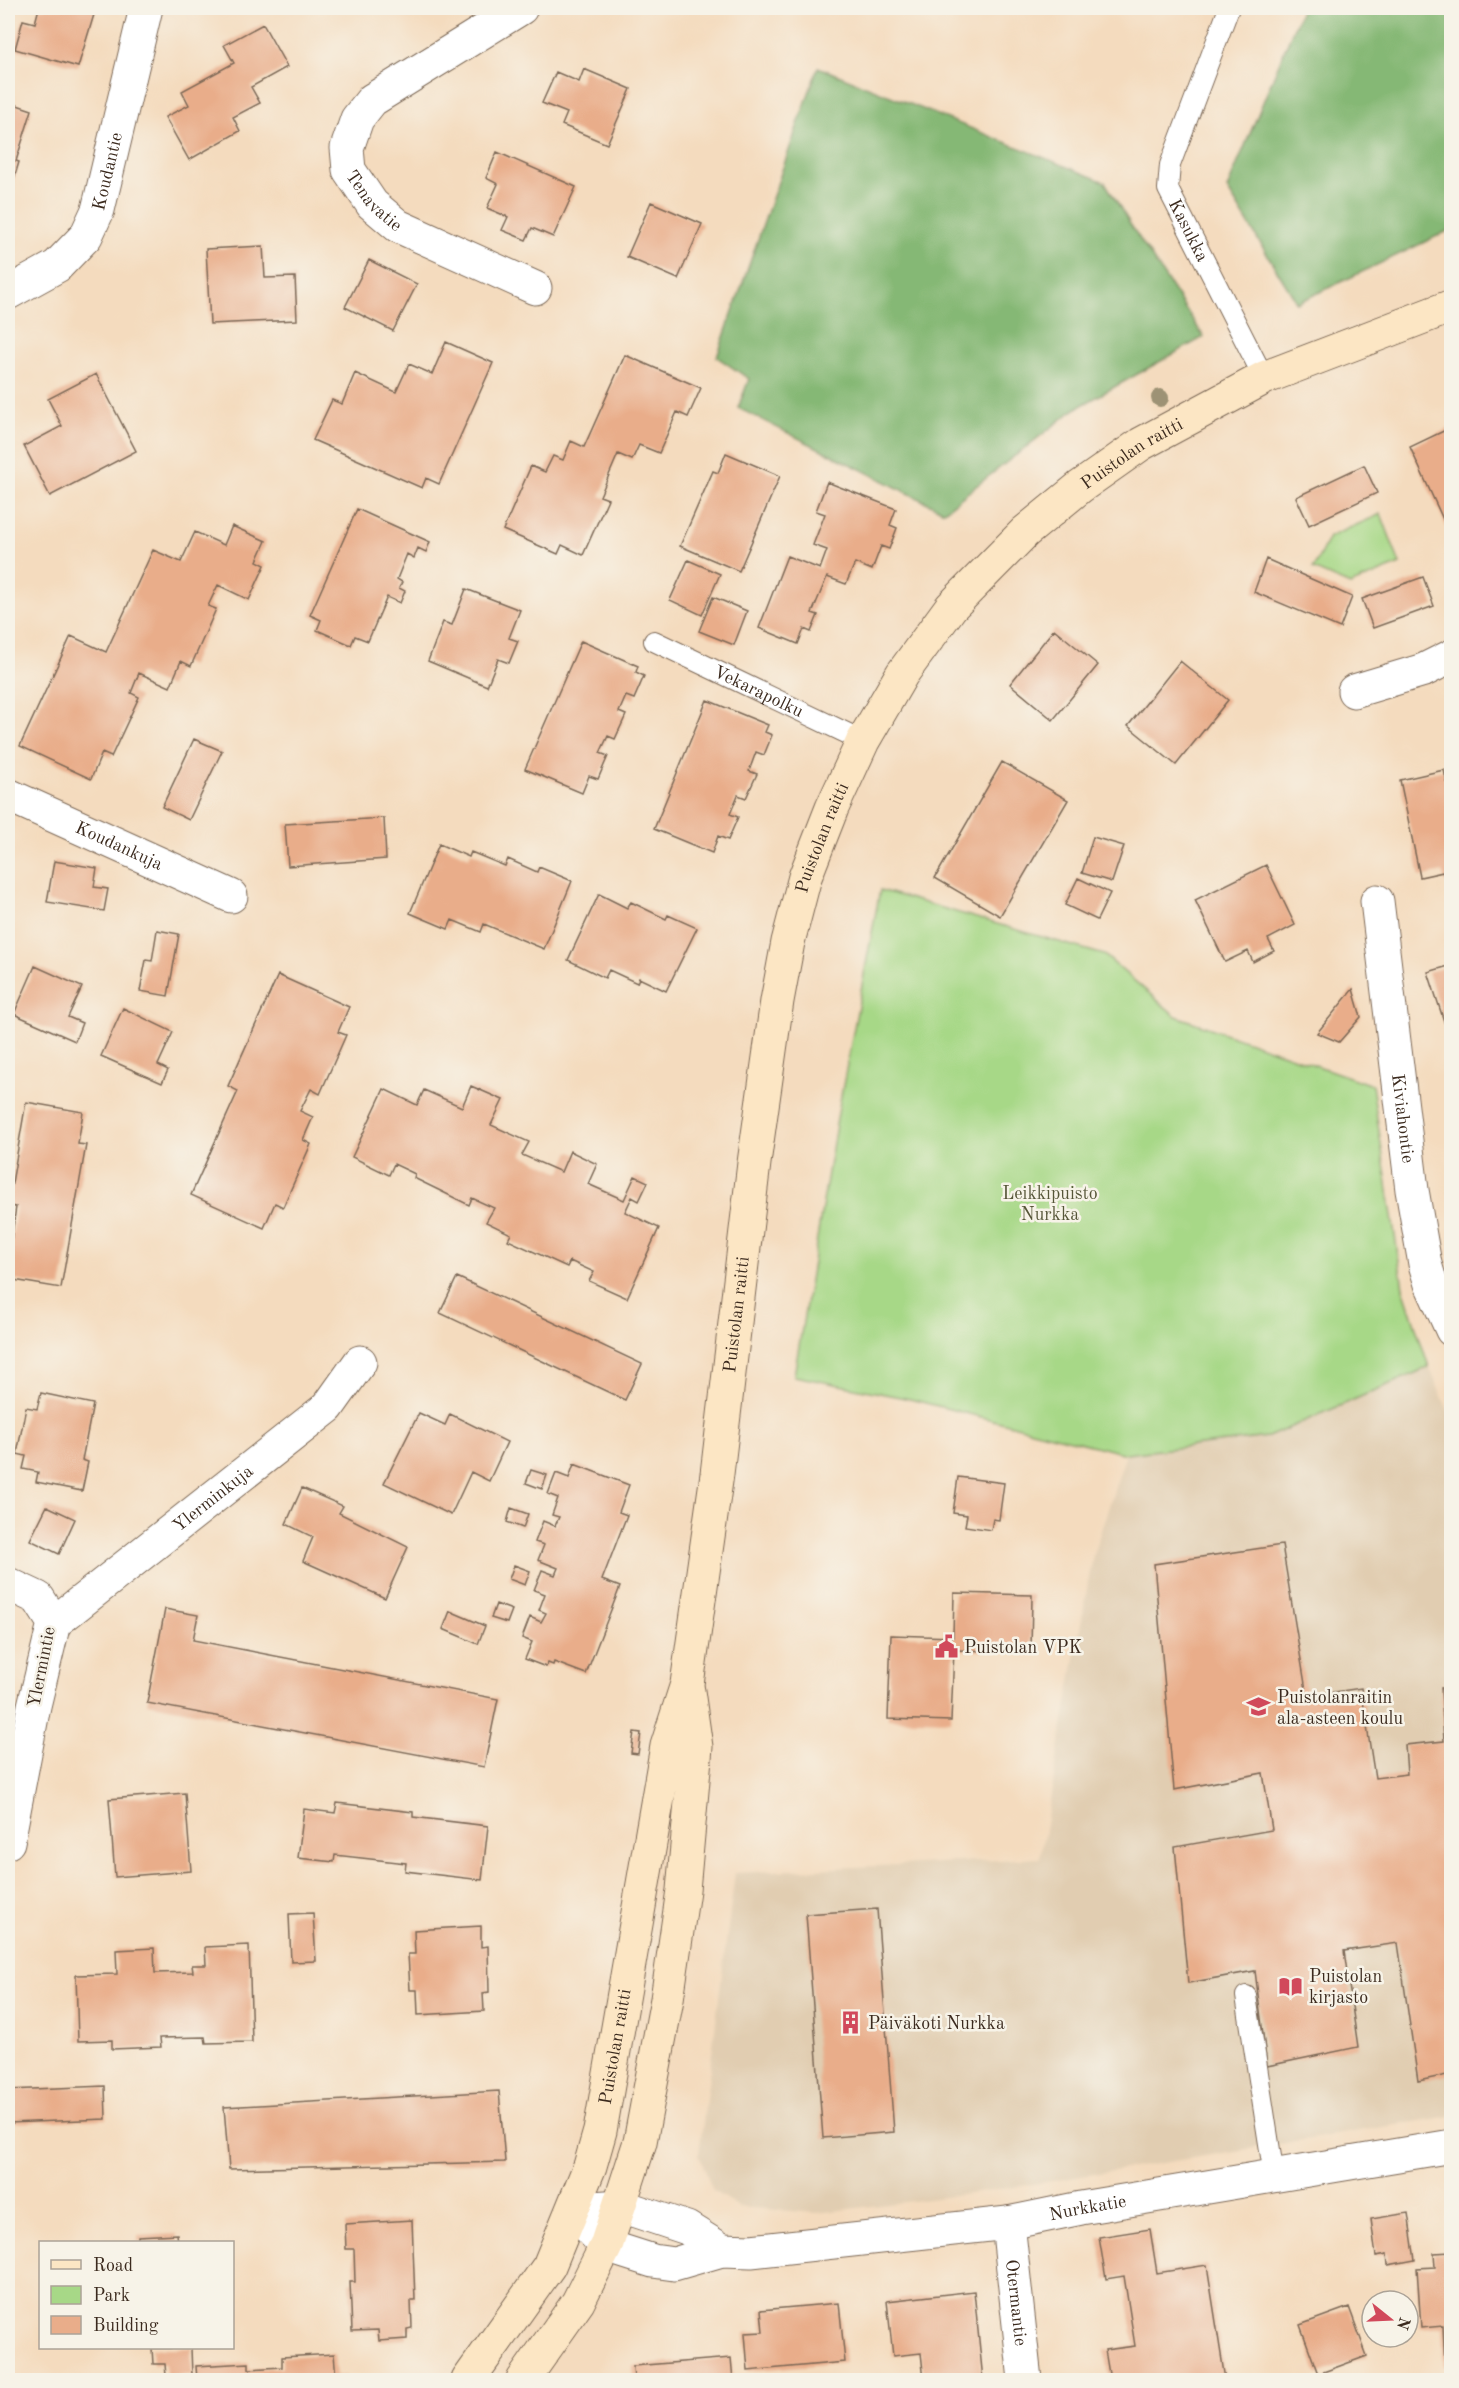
<svg xmlns="http://www.w3.org/2000/svg" width="1459" height="2388" viewBox="0 0 1459 2388" font-family="'Old Standard TT',serif">
	<style>
		.built { fill: #e1cdb1 }
		.green { fill: #a7d887; stroke: #718152; stroke-width: 1.5 }
		.forest { fill: #85b874; stroke: #607149; stroke-width: 1.5 }
		.building { fill: #e9ad8a }
		.lines { fill: none; stroke-linecap: round; stroke-linejoin: round }
		.service-casing { stroke: #7c6856; stroke-width: 22 }
		.minor-casing { stroke: #7c6856; stroke-width: 35 }
		.tertiary-casing { stroke: #7c6856; stroke-width: 35 }
		.secondary-casing { stroke: #7c6856; stroke-width: 35 }
		.service { stroke: #fff; stroke-width: 20 }
		.minor { stroke: #fff; stroke-width: 33 }
		.tertiary { stroke: #fff; stroke-width: 33 }
		.secondary { stroke: #fce6c4; stroke-width: 33 }
		.tree { fill: #9d9274 }
		.labels { text-anchor: middle; stroke-width: 5; stroke-linejoin: round; paint-order: stroke }
		.street-label { font-size: 18px; fill: #3b2a1e; stroke: #f7f3e8 }
		.park-label { font-size: 18px; fill: #565638; stroke: #f7f3e8 }
		.poi-label { font-size: 18px; fill: #3b2a1e; stroke: #f7f3e8; text-anchor: start }
	</style>
	<rect width="100%" height="100%" fill="#f7f3e8"/>
	<filter id="ink" filterUnits="userSpaceOnUse"><feTurbulence type="fractalNoise" baseFrequency=".0167" numOctaves="2"/><feDisplacementMap in="SourceGraphic" scale="12" xChannelSelector="R" yChannelSelector="G"/><feConvolveMatrix kernelMatrix="1 2 1 2 8 2 1 2 1" color-interpolation-filters="sRGB"/></filter>
	<filter id="wash" filterUnits="userSpaceOnUse"><feTurbulence type="fractalNoise" baseFrequency=".008" numOctaves="4" result="noise"/><feDisplacementMap in="SourceGraphic" scale="24" xChannelSelector="R" yChannelSelector="G"/><feGaussianBlur stdDeviation="1.35" result="paint"/><feColorMatrix in="noise" values="0 0 0 0 0 0 0 0 0 0 0 0 0 0 0 0 0 1.4 0 .05"/><feComposite in="paint" operator="in"/></filter>
	<g filter="url(#wash)">
		<rect width="100%" height="100%" fill="#f4dbbe"/>
		<!-- built -->
		<path class="built" d="M1429,1367L1452,1419L1451,2116L984,2192L817,2213L739,2207L713,2191L699,2154L735,1873L1040,1858L1093,1555L1126,1454L1268,1437Z"/>
		<!-- green -->
		<path class="green" d="M1381,514L1400,564L1350,585L1313,569L1329,537Z
			M880,890L1104,955L1176,1016L1372,1085L1403,1288L1429,1367L1268,1437L1126,1454L910,1399L794,1376L839,1107Z"/>
		<!-- forest -->
		<path class="forest" d="M1302,8H1451L1452,229L1297,303L1227,189Z
			M818,67L1105,182L1130,224L1204,337L1075,409L944,511L738,408L749,379L717,357Z"/>
		<g id="blocks">
			<!-- building -->
			<path class="building" d="M39,8H96L78,67L15,49L23,20L35,23Z
				M263,24L287,67L251,87L260,103L233,117L240,131L189,160L165,117L189,105L182,91L234,63L224,45Z
				M584,69L631,89L607,144L562,125L567,113L542,103L556,72L579,82Z
				M8,102L32,110L16,161L19,162L8,199Z
				M497,152L576,187L553,237L532,228L526,240L502,230L508,217L487,208L498,184L486,178Z
				M651,202L702,224L678,279L627,257Z
				M263,246L265,278L295,277L297,320L210,324L206,249Z
				M369,260L417,284L393,331L345,307Z
				M446,342L493,363L439,484L426,478L422,488L313,440L332,400L342,404L355,373L396,392L409,364L432,374Z
				M625,355L701,388L688,417L677,412L659,453L639,445L632,460L618,454L600,496L608,499L583,555L562,545L558,554L503,530L531,466L545,472L553,456L563,460L571,441L584,447Z
				M96,374L136,451L50,496L24,446L62,426L48,399Z
				M1452,427V539L1410,447Z
				M726,453L780,476L739,571L680,546L713,471L718,473Z
				M1364,465L1377,493L1309,525L1296,497Z
				M827,482L896,509L890,525L897,528L889,549L881,546L872,570L855,563L846,584L827,577L812,613L818,615L811,632L804,629L798,644L759,628L787,556L820,569L827,550L813,545L825,514L816,511Z
				M357,509L430,542L426,552L418,548L414,558L407,554L397,579L402,582L399,588L405,591L400,603L387,597L368,641L355,636L351,645L317,630L321,620L310,615Z
				M232,526L266,541L257,561L265,565L249,600L218,585L208,606L216,609L191,666L181,661L170,687L139,673L131,693L139,697L111,757L102,753L91,779L20,746L71,636L106,652L153,550L181,562L195,532L224,545Z
				M1266,559L1352,597L1340,628L1254,592Z
				M688,560L720,574L702,615L670,600Z
				M1423,577L1434,606L1373,628L1362,599Z
				M466,589L520,610L509,638L518,641L509,663L498,659L487,686L428,661L443,622L452,625Z
				M713,597L747,611L734,645L699,631Z
				M1054,629L1098,665L1053,720L1010,684Z
				M581,641L638,666L636,672L644,676L634,699L626,696L619,712L626,715L615,739L608,736L600,753L608,756L598,779L589,776L582,793L525,769Z
				M1180,661L1228,700L1176,765L1128,726Z
				M707,700L768,725L765,732L772,735L764,755L756,752L749,771L757,774L746,798L738,795L730,814L738,817L728,840L718,836L712,853L654,829Z
				M194,739L222,751L189,820L162,807Z
				M1002,762L1068,800L1000,916L935,878Z
				M1444,770L1452,805V881L1445,882L1443,872L1420,877L1400,780Z
				M384,818L386,859L288,866L285,824Z
				M1093,837L1124,846L1112,882L1082,873Z
				M439,844L469,857L471,852L505,866L508,859L537,872L539,867L572,881L544,949L484,924L481,932L452,920L448,929L410,913Z
				M54,861L97,868L94,887L108,889L104,911L47,902Z
				M1266,865L1295,925L1268,939L1274,951L1253,962L1248,951L1225,962L1195,900Z
				M1078,878L1110,893L1097,920L1065,905Z
				M599,894L627,908L631,902L666,919L668,915L697,928L666,991L639,978L637,983L609,970L605,978L568,960Z
				M157,930L179,934L168,996L140,991L146,960L152,961Z
				M1452,965V1043H1451L1428,972Z
				M35,966L82,987L68,1017L82,1023L75,1041L14,1014Z
				M278,975L349,1007L338,1032L346,1035L320,1094L311,1089L300,1111L313,1117L303,1140L311,1144L283,1207L275,1203L264,1228L191,1195L238,1091L228,1086Z
				M1353,989L1361,1017L1339,1042L1317,1033Z
				M123,1008L173,1032L158,1065L168,1070L162,1083L101,1056Z
				M471,1086L503,1100L491,1125L529,1142L522,1155L561,1172L570,1151L597,1164L588,1184L624,1200L635,1176L648,1182L639,1201L632,1197L625,1212L659,1228L627,1298L589,1281L594,1272L570,1261L567,1267L508,1240L511,1234L486,1222L494,1208L472,1198L469,1205L414,1178L415,1174L394,1164L389,1175L352,1157L384,1089L417,1105L424,1090L462,1107Z
				M26,1102L83,1112L78,1144L86,1145L61,1288L8,1279V1262L16,1207L8,1206Z
				M457,1277L642,1364L625,1400L440,1313Z
				M41,1393L93,1404L82,1460L88,1462L82,1491L36,1482L38,1472L23,1469L26,1456L17,1454L26,1407L37,1409Z
				M419,1413L445,1425L450,1414L507,1442L489,1481L471,1472L451,1515L384,1483Z
				M574,1464L629,1485L619,1512L627,1515L602,1580L620,1587L586,1674L554,1662L553,1665L548,1663L546,1667L525,1659L532,1642L522,1638L530,1617L541,1622L546,1613L539,1610L545,1594L534,1590L542,1570L555,1575L558,1568L538,1560L544,1545L535,1542L543,1521L555,1526L559,1517L552,1515L558,1498L548,1494L556,1473L569,1478Z
				M531,1470L547,1475L542,1489L526,1483Z
				M958,1477L1004,1483L999,1520L993,1519L991,1530L965,1526L967,1515L953,1513Z
				M302,1488L343,1506L339,1513L408,1547L385,1598L303,1561L313,1537L286,1524Z
				M47,1506L75,1519L59,1554L30,1540Z
				M511,1508L528,1514L523,1528L507,1522Z
				M1282,1545L1307,1696L1361,1688L1375,1778L1407,1774L1405,1745L1444,1741L1441,1688L1452,1687V2074L1418,2081L1398,1943L1344,1951L1358,2047L1267,2066L1255,1971L1188,1983L1175,1847L1272,1830L1263,1773L1174,1790L1154,1564Z
				M514,1565L530,1571L525,1585L509,1579Z
				M954,1593L1032,1595L1031,1652L954,1650L951,1721L888,1719L891,1635L953,1637Z
				M496,1604L512,1610L507,1623L491,1618Z
				M165,1609L198,1615L193,1640L498,1699L484,1767L147,1703Z
				M450,1611L485,1626L478,1644L443,1629Z
				M634,1732L641,1733L638,1754L631,1753Z
				M185,1793L191,1871L115,1877L109,1799Z
				M337,1803L413,1812V1817L488,1826L482,1880L405,1871L406,1863L335,1855L334,1862L298,1858L304,1809L335,1813Z
				M877,1909L894,2132L823,2138L806,1914Z
				M313,1913L316,1961L291,1962L289,1914Z
				M481,1926V1947L488,1946L489,1992L483,1993L484,2011L418,2015L417,1990H410L408,1954H415L414,1930Z
				M249,1945L252,2042L206,2043L205,2037L160,2038L161,2047L112,2049V2040L78,2041L76,1975L117,1974L116,1950L154,1948L155,1973L193,1972L192,1965H206L205,1947Z
				M105,2086L106,2119L8,2123V2090Z
				M499,2091L505,2162L229,2169L224,2107Z
				M1408,2213L1415,2260L1388,2265L1387,2254L1376,2256L1371,2219Z
				M412,2220L415,2300H411L412,2328L407,2329V2339L379,2341L378,2330L352,2331L350,2282H355L354,2249H346L345,2224Z
				M1150,2229L1157,2273L1207,2265L1225,2380H1110L1105,2350L1135,2346L1124,2276L1106,2279L1099,2237Z
				M177,2234L178,2242H138V2236Z
				M1452,2252V2365L1445,2366L1443,2326L1421,2328L1417,2268L1435,2267L1434,2253Z
				M974,2291L983,2380H924L921,2353L893,2356L887,2301Z
				M839,2303L845,2362L748,2371L745,2333L763,2332L761,2310Z
				M1349,2307L1367,2356L1318,2374L1300,2325Z
				M152,2348H191L192,2375L166,2376L165,2364H153Z
				M334,2354L336,2377L346,2376V2380H197L196,2366L249,2363V2369L282,2367V2357Z
				M731,2358L733,2380H634L633,2366Z"/>
		</g>
	</g>
	<g filter="url(#ink)">
		<use href="#blocks" fill-opacity="0" stroke="#7c6856" stroke-width="1.5"/>
		<g class="lines">
			<defs>
				<g id="service">
					<path id="s1" d="M1229,8L1170,165L1168,189L1264,378"/>
					<path id="s2" d="M654,641L863,741"/>
					<path d="M1246,1996L1274,2176"/>
				</g>
				<g id="minor">
					<path id="s3" d="M521,8L372,100L357,119L347,148L349,170L372,204L398,226L535,288"/>
					<path id="s4" d="M8,293L57,266L86,236L98,210L146,8"/>
					<path d="M1354,691L1424,670L1452,656"/>
					<path id="s5" d="M8,795L231,896"/>
					<path id="s6" d="M1377,901L1412,1190L1425,1264L1431,1284L1452,1330"/>
					<path d="M8,1584L38,1598L54,1623L34,1706L8,1842"/>
					<path id="s7" d="M54,1623L328,1407L360,1362"/>
					<path id="s8" d="M1008,2223L1025,2380"/>
				</g>
				<g id="tertiary">
					<path d="M592,2208L621,2206L687,2228L722,2250"/>
					<path id="s9" d="M573,2210L606,2246L653,2261L674,2264L722,2250L751,2251L1008,2223L1081,2208L1452,2146"/>
				</g>
				<g id="secondary">
					<path id="s10" d="M468,2380L549,2266L590,2166L600,2131L667,1746L687,1684L717,1474L754,1163L777,1001L788,942L805,877L832,808L863,741L902,674L951,607L1025,532L1080,487L1141,444L1264,378L1452,306"/>
					<path d="M523,2380L578,2302L606,2246L640,2142L667,1999L683,1890L696,1747L688,1691"/>
				</g>
			</defs>
			<!-- service casing -->
			<use href="#service" class="service-casing"/>
			<!-- minor casing -->
			<use href="#minor" class="minor-casing"/>
			<!-- tertiary casing -->
			<use href="#tertiary" class="tertiary-casing"/>
			<!-- secondary casing -->
			<use href="#secondary" class="secondary-casing"/>
			<!-- service -->
			<use href="#service" class="service"/>
			<!-- minor -->
			<use href="#minor" class="minor"/>
			<!-- tertiary -->
			<use href="#tertiary" class="tertiary"/>
			<!-- secondary -->
			<use href="#secondary" class="secondary"/>
		</g>
		<!-- trees -->
		<circle class="tree" cx="1160" cy="398" r="9"/>
	</g>
	<!-- icons -->
	<defs>
		<symbol id="civic-bare" viewBox="-9 -9 18 18"><path d="M-.6-6.5H3V-4.5H.6V-3L4-1V1h2V6H-6V1h2V-1L-.6-3ZM-1.2 2.5V6h2.4V2.5Z" fill="#d1495b" stroke="#f7f3e8" stroke-width="2.5" paint-order="stroke"/></symbol>
		<symbol id="school-bare" viewBox="-9 -9 18 18"><path d="M0-5L7-2L0 1L-7-2ZM-4 1L0 2.5L4 1V4Q0 6-4 4Z" fill="#d1495b" stroke="#f7f3e8" stroke-width="2.5" paint-order="stroke"/></symbol>
		<symbol id="library-bare" viewBox="-9 -9 18 18"><path d="M-6-4Q-3-5.5-.7-3.5V5Q-3 3-6 4ZM6-4Q3-5.5 .7-3.5V5Q3 3 6 4Z" fill="#d1495b" stroke="#f7f3e8" stroke-width="2.5" paint-order="stroke"/></symbol>
		<symbol id="building-bare" viewBox="-9 -9 18 18"><path d="M-4-6H4V6H1V3H-1V6H-4ZM-2.5-4.3h1.7v1.8h-1.7ZM.8-4.3h1.7v1.8H.8ZM-2.5-1h1.7V.8h-1.7ZM.8-1h1.7V.8H.8Z" fill="#d1495b" stroke="#f7f3e8" stroke-width="2.5" paint-order="stroke"/></symbol>
	</defs>
	<g fill-rule="evenodd">
		<use href="#civic-bare" x="930" y="1630" width="33" height="33"/>
		<use href="#school-bare" x="1242" y="1690" width="33" height="33"/>
		<use href="#library-bare" x="1274" y="1970" width="33" height="33"/>
		<use href="#building-bare" x="834" y="2006" width="33" height="33"/>
	</g>
	<g class="labels">
		<!-- street labels -->
		<g class="street-label">
			<text dy="6" stroke="none"><textPath href="#s4" startOffset="166">Koudantie</textPath></text>
			<text dy="6" stroke="none"><textPath href="#s3" startOffset="292">Tenavatie</textPath></text>
			<text dy="6" stroke="none"><textPath href="#s1" startOffset="238">Kasukka</textPath></text>
			<text dy="6" stroke="none"><textPath href="#s10" startOffset="2103">Puistolan raitti</textPath></text>
			<text dy="6" stroke="none"><textPath href="#s2" startOffset="116">Vekarapolku</textPath></text>
			<text dy="6" stroke="none"><textPath href="#s10" startOffset="1599">Puistolan raitti</textPath></text>
			<text dy="6" stroke="none"><textPath href="#s5" startOffset="122">Koudankuja</textPath></text>
			<text dy="6" stroke="none"><textPath href="#s6" startOffset="219">Kiviahontie</textPath></text>
			<text dy="6" stroke="none"><textPath href="#s10" startOffset="1113">Puistolan raitti</textPath></text>
			<text dy="6" stroke="none"><textPath href="#s7" startOffset="202">Ylerminkuja</textPath></text>
			<text transform="translate(41 1667) rotate(-79)" y="6">Ylermintie</text>
			<text dy="6" stroke="none"><textPath href="#s10" startOffset="370">Puistolan raitti</textPath></text>
			<text dy="6" stroke="none"><textPath href="#s9" startOffset="538">Nurkkatie</textPath></text>
			<text dy="6" stroke="none"><textPath href="#s8" startOffset="80">Otermantie</textPath></text>
		</g>
		<!-- park labels -->
		<g class="park-label">
			<text x="1050" y="1199">Leikkipuisto<tspan x="1050" dy="21">Nurkka</tspan></text>
		</g>
		<!-- poi labels -->
		<g class="poi-label">
			<text x="964" y="1653">Puistolan VPK</text>
			<text x="1277" y="1703">Puistolanraitin<tspan x="1277" dy="21">ala-asteen koulu</tspan></text>
			<text x="1309" y="1982">Puistolan<tspan x="1309" dy="21">kirjasto</tspan></text>
			<text x="868" y="2029">Päiväkoti Nurkka</text>
		</g>
	</g>
	<!-- margin -->
	<rect width="1459" height="2388" fill="none" stroke="#f7f3e8" stroke-width="30"/>
	<!-- legend -->
	<rect x="39" y="2241" width="195" height="108" fill="#f7f3e8" stroke="#aca397" stroke-width="1.5"/>
	<rect x="51" y="2260" width="30" height="9" fill="#fce6c4" stroke="#aca397" stroke-width="1.5"/>
	<text x="93" y="2271" font-size="18" fill="#3b2a1e">Road</text>
	<rect x="51" y="2286" width="30" height="18" fill="#a7d887" stroke="#aca397" stroke-width="1.5"/>
	<text x="93" y="2301" font-size="18" fill="#3b2a1e">Park</text>
	<rect x="51" y="2316" width="30" height="18" fill="#e9ad8a" stroke="#aca397" stroke-width="1.5"/>
	<text x="93" y="2331" font-size="18" fill="#3b2a1e">Building</text>
	<!-- north arrow -->
	<g transform="translate(1390 2319) rotate(108)"><circle r="28" fill="#f7f3e8" stroke="#aca397" stroke-width="1.5"/>
	<path d="M0-4.5L10 22L0 15L-10 22Z" fill="#d1495b"/>
	<text y="-9" font-size="16" font-weight="bold" text-anchor="middle" fill="#3b2a1e">N</text>
	</g>
</svg>
